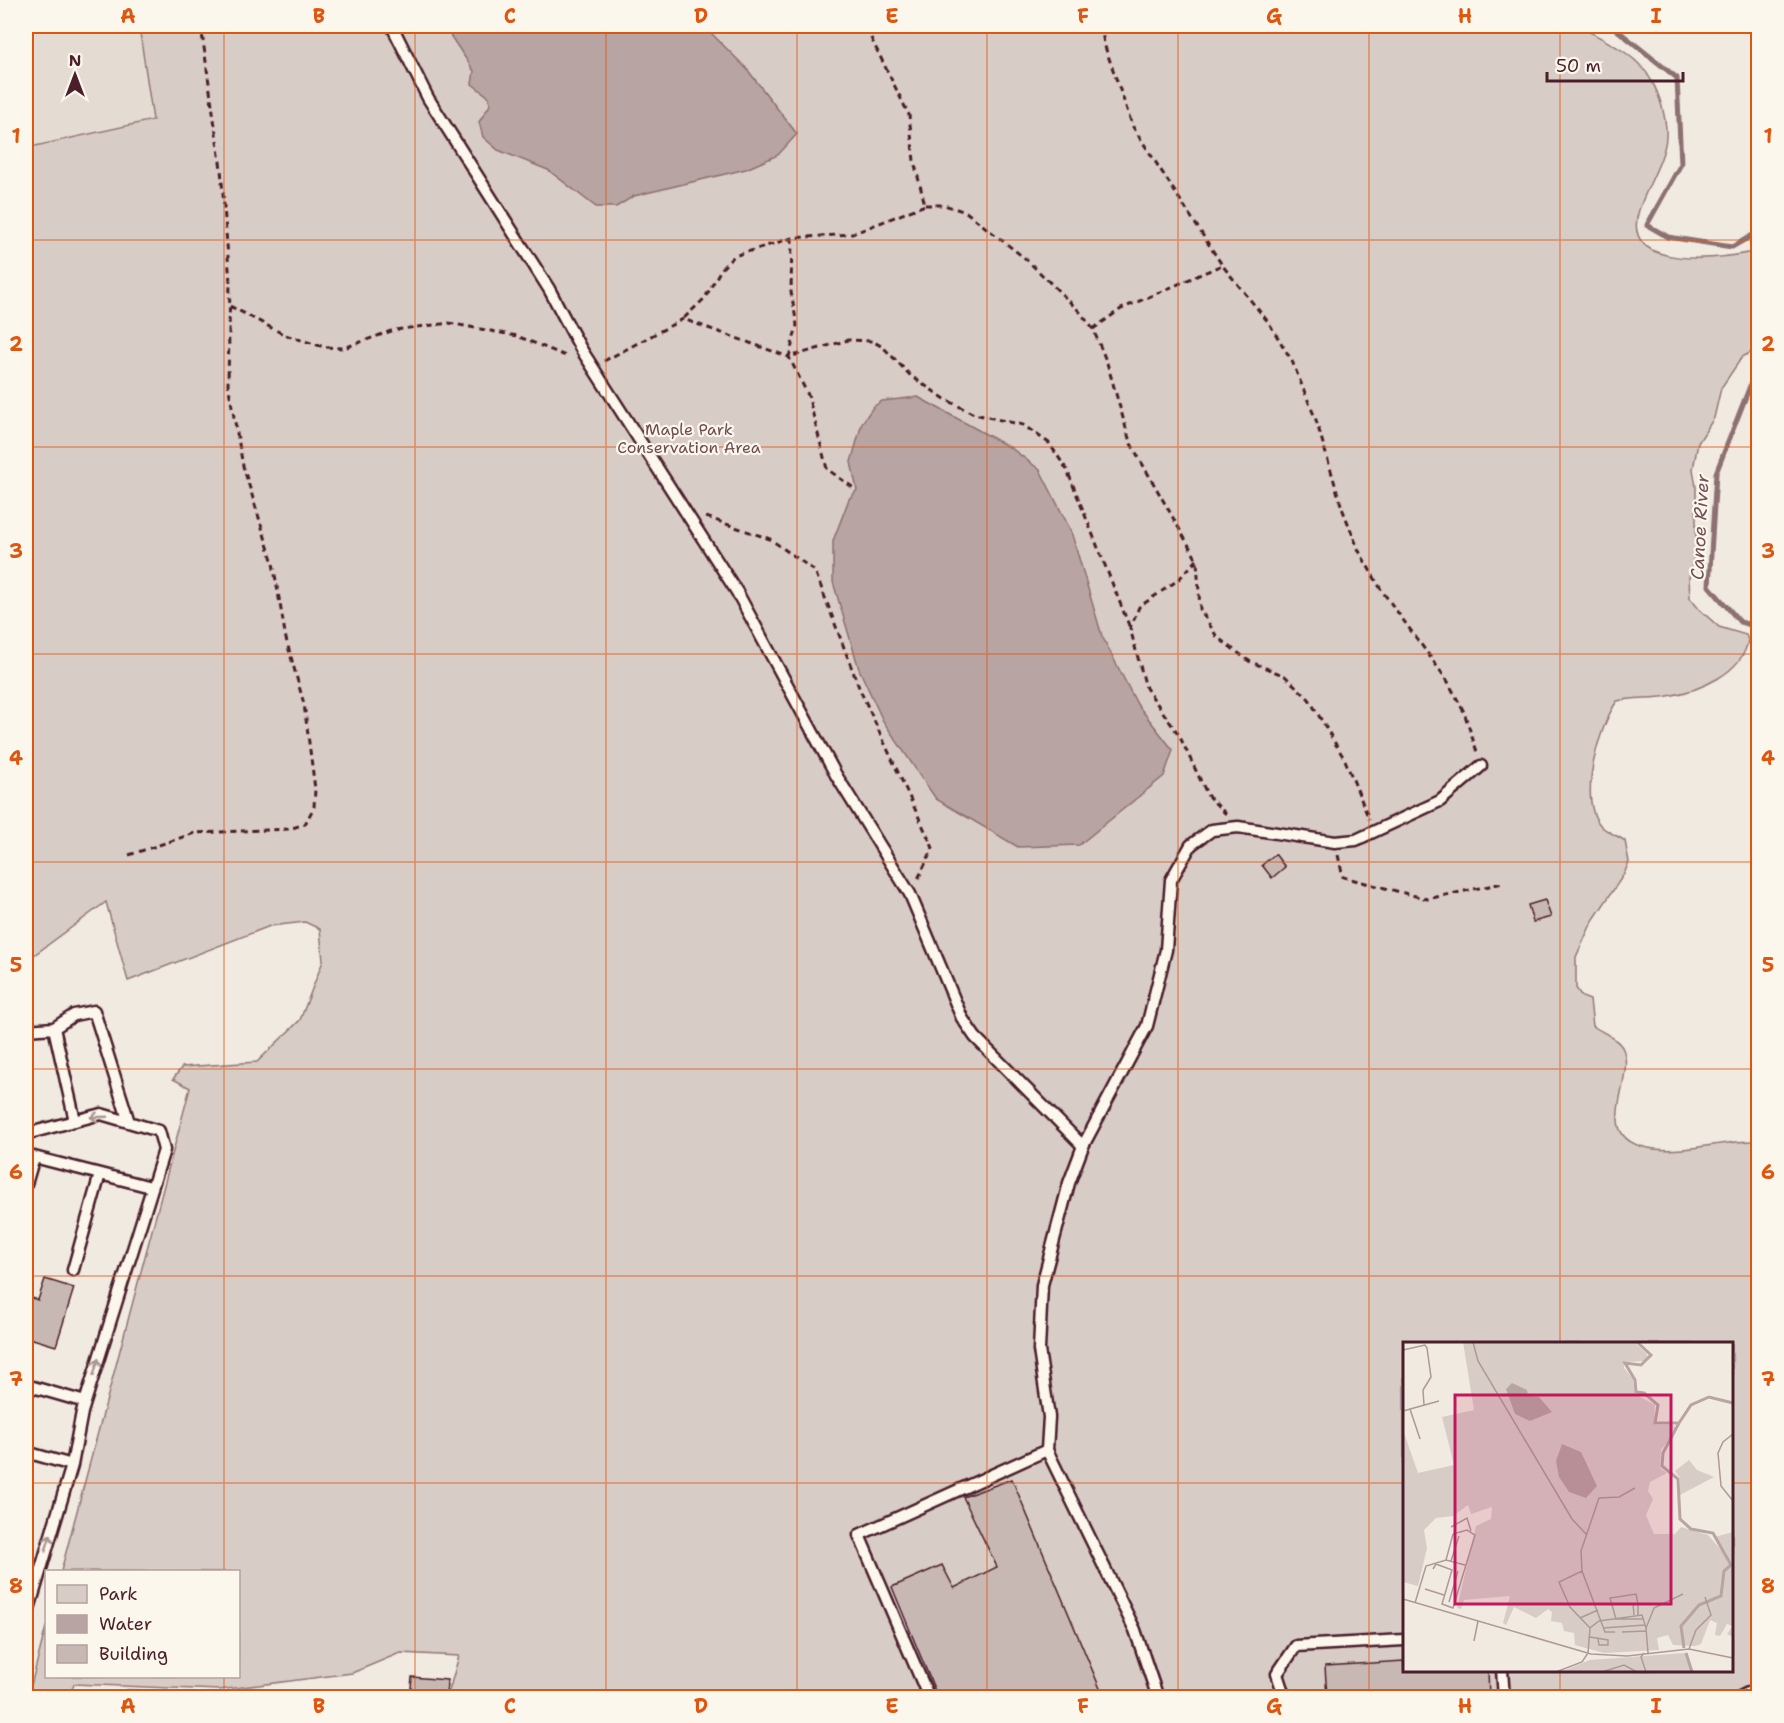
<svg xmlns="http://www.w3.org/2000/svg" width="1784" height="1723" viewBox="0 0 1784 1723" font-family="'Shantell Sans',sans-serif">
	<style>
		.built { fill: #e4dbd2 }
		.green { fill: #d8ccc6; stroke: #917678; stroke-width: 1.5; fill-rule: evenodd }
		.water { fill: #b8a4a2; stroke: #8c6f72; stroke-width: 1.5 }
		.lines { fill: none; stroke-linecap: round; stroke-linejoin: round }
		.stream { stroke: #8c6f72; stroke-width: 5 }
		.building { fill: #c8b8b3; stroke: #4a1f2b; stroke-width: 1.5 }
		.lane-casing { stroke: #4a1f2b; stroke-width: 15 }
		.path { stroke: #4a1f2b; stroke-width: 3; stroke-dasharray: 6 4.5; stroke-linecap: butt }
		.lane { stroke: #fbf7ec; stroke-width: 10 }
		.oneway { stroke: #ab9695 }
		.grid { fill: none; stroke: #e0560e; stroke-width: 1.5; stroke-opacity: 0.55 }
		.labels { text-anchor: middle; stroke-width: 4.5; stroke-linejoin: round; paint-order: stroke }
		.park-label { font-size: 16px; fill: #6e4a52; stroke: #fbf7ec }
		.water-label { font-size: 18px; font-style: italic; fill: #704e55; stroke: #fbf7ec }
		.inset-river { fill: none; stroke: #b8a4a2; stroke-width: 3 }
		.inset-road { fill: none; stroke: #ae9998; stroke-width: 1.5 }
		.view { fill: #c2185b; fill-opacity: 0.15; stroke: #c2185b; stroke-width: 3 }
		.inset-edge { fill: none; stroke: #4a1f2b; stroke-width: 3 }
		.neatline { fill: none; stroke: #e0560e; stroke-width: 2 }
		.grid-label { font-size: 20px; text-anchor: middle; font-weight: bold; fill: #e0560e }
	</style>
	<rect width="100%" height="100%" fill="#f0eae0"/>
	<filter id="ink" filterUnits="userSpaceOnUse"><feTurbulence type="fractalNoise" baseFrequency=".0167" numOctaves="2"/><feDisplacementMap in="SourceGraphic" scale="12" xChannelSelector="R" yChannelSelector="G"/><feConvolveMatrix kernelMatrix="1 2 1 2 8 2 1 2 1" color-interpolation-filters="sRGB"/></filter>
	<g filter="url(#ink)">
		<!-- built -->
		<path class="built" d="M26,26H139L153,120L26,148Z"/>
		<!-- green -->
		<path class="green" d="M139,26H1579C1603,40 1638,54 1651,80C1660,95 1667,119 1666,137C1665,159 1646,188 1639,210C1618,274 1725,258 1758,251V349L1742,357L1721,388L1714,418L1698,443L1693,469L1696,487V550L1689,578L1690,598L1699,609L1719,627L1746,635L1748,640C1743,673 1699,691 1668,696C1652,699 1633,697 1617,701C1599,727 1577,799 1601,826C1607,832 1618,836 1625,841L1629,862L1624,874L1592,922L1576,957V988L1582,997L1590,1000L1593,1026C1603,1033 1616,1037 1622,1047C1639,1078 1585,1141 1654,1149C1689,1153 1723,1140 1758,1141V1697L447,1698L459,1656L400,1653L352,1673L219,1690L74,1684L69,1697H28L46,1627V1676H238V1572L61,1571L190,1088L173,1079L182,1067L257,1062L300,1020L323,961L320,929L305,922L270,926L128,981L106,902L26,961V148L153,120ZM1404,1344H1732V1670H1404Z"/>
		<!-- water -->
		<path class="water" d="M444,26H704L747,69L797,134L778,155L746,169L634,196L616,207H596L548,170L498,150L483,137L479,122L490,105L489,97L472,84L474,71Z
			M918,397L1011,448L1040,470L1071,531L1102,636L1137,704L1173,750L1164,776L1079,845L1018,847L936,799L883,721L859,669L833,582V541L849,499L857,490L851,462L862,423L873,407L882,401Z"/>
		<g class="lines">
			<!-- stream -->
			<path class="stream" d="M1612,26L1677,78L1681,164L1647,225L1668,237L1732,247L1758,232
				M1758,377L1750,386L1716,473L1709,586L1740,622L1758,627"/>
		</g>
		<!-- building -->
		<path class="building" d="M1275,854L1285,867L1272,878L1262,865Z
			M1545,900L1551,917L1533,922L1528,905Z
			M45,1279L74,1288L56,1346L26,1337L29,1326L26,1324V1296L38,1300Z
			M1012,1479L1104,1698H938L892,1587L942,1565L954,1588L997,1567L963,1497Z
			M1404,1661V1670H1488L1489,1698H1327L1325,1666Z
			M412,1677L447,1680L446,1698H410Z
			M127,1690L145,1691V1698H127Z"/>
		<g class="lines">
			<defs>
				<path id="lane" d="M392,26L428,98L549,289L581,349L737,592L836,775L910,894L962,1018L975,1037L1083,1146
					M54,1028L75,1121
					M26,1030L54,1028L74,1015L94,1011L129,1122
					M26,1134L101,1114L159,1131L164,1150L82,1412L72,1465L26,1619
					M26,1155L151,1187
					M26,1184L34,1157
					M73,1270L100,1174
					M26,1385L85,1402
					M1047,1450L1049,1417L1039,1350L1042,1285L1069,1183L1083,1146L1147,1026L1166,950L1171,880L1191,845L1212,830L1238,827L1335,842L1356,840L1440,801L1481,766
					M26,1452L72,1465
					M1502,1670L1504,1698
					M929,1698L859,1535L1047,1450L1135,1630L1158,1698
					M1285,1698L1277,1674L1296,1646L1404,1640
					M1738,1698L1758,1688"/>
			</defs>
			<!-- lane casing -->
			<use href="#lane" class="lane-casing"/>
			<!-- path -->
			<path class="path" d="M1101,26L1104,44L1133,127L1222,265L1269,323L1292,361L1316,420L1342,508L1359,551L1382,591L1447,680L1464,712L1477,752
				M925,205H944L966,212L1027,260L1080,312L1093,329L1107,363L1130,442L1197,560L1200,609L1217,637L1249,661L1285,676L1309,699L1345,760L1369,819
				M792,238L791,292L797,325L789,357L848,340L872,341L883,347L911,376L945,399L974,414L1023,425L1049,443L1067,470L1130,628
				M230,306L285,335L324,347L344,348L394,330L449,323L517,336L568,357
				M684,318L705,298L721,269L734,256L792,238L852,234L925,205L914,161L909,115L865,26
				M1093,329L1121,309L1222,265
				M604,361L683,319L789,357L808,395L827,469L855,489
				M706,517L770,539L815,571L860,690L933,848L918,879
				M1197,560L1178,580L1139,607L1130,628L1146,688L1179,735L1208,796L1226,814
				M129,855L195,833L289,829L305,824L314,807L315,789L304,704L286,639L273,563L243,466L228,384L230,282L221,169L201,26
				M1338,855L1343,877L1427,899L1503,883"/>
			<!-- lane -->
			<use href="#lane" class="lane"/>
		</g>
		<!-- one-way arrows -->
		<defs><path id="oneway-shaft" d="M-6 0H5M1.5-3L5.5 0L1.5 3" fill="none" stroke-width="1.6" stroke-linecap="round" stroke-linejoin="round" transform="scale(1.5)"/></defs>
		<g class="oneway">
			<use href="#oneway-shaft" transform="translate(99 1117) rotate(178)"/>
			<use href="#oneway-shaft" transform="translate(96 1367) rotate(-73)"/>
			<use href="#oneway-shaft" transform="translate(48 1543) rotate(-73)"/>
		</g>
	</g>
	<!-- grid -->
	<path class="grid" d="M224,26V1572M415,26V1698M606,26V1698M797,26V1698M987,26V1698M1178,26V1698M1369,26V1698M1560,26V1344M26,240H1758M26,447H1758M26,654H1758M26,862H1758M26,1069H1758M26,1276H1758M26,1483H1404M1732,1483H1758M1560,1670V1698M224,1676V1698"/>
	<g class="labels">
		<!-- park labels -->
		<g class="park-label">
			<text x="689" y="435">Maple Park<tspan x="689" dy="18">Conservation Area</tspan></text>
		</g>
		<!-- water labels -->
		<g class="water-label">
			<text transform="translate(1700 527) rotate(-87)" y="6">Canoe River</text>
		</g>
	</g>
	<!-- overview -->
	<g transform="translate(1403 1342)">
		<rect width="330" height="330" fill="#f0eae0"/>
		<path d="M60,0H231L243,11L245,15L242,19L221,20V26L230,37L232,52L252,63L251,83H271L273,88L258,108L257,126L264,131L247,140L245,149L250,157L243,173L251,192H272L278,185L305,193L319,209L312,195L330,190V295L324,292L330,284L324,282L317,294L312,293L314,281L307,278L298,302L292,304L270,303L265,293L254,296L256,308L201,311L172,303L171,291L161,289L159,281L148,279L149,270L145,267L133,276L111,265L103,283L100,281L107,254L61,258L58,267L54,266L73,184L88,177L89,165L68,172L65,163L50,174L33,176L21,188L24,206L15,244L0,240V88L15,131L51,123L39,75L71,68ZM286,118L294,128L311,135L277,153V136L272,129ZM282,311L291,330H158L187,318Z" fill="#d8ccc6"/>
		<path d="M109,41L124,48L125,54L136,55L149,70L127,79L112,72L103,47ZM159,102L178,110L194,144L183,156L166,150L156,135L153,119Z" fill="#b8a4a2"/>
		<path class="inset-river" d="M234,0L248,13L238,23L222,21L232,38L233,50L241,51L255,63L252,81H275M276,81L260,111L259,124L275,137L277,177L288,187L310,191L328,223L321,229L318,254L296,263L278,284L281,306M276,81L288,63L306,55L330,61M283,311L289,330"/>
		<path class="inset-road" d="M70,0L75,19L169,177L183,192M0,8L22,3L24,6L28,35L20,48L21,63M7,67L17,97M0,69L36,59M330,92L320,100L315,111L318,144L330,159M48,185L64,176L68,189M43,218L50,192M48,219L56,194M30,227L33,222L49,228L39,262L50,266L72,193L64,188L50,192M179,229L178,209L196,156L216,155L232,146M22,247L41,253M0,257L188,312L224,314L286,307L330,316M46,260L55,229M12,261L23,224L43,218L62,223M235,262L233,252L207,256L213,277H241M231,273L230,262H235V273M177,276L195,268M187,286L167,265L156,240L179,229L202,290H212M200,286L242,283M219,290L243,289M187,295L205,298V303H196L195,297M71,299L75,279M286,307L293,288L308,273L302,255M185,311L187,286L196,279L239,273L243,286M241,311L238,315L243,330M245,311L243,286L251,266L280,252M153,330L179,320L185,311M165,330H187M199,330L221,323L234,330"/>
		<path class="view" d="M52,53H268V262H52Z"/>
		<rect width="330" height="330" class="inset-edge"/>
	</g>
	<!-- margin -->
	<rect width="1784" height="1723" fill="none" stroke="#fbf7ec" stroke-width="66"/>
	<!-- legend -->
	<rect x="45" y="1570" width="195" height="108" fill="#fbf7ec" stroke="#b4a19f" stroke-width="1.5"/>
	<rect x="57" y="1585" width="30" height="18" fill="#d8ccc6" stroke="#b4a19f" stroke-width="1.5"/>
	<text x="99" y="1600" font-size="18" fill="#4a1f2b">Park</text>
	<rect x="57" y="1615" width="30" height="18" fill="#b8a4a2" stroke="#b4a19f" stroke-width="1.5"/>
	<text x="99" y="1630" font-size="18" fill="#4a1f2b">Water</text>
	<rect x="57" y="1645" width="30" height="18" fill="#c8b8b3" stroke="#b4a19f" stroke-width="1.5"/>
	<text x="99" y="1660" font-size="18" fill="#4a1f2b">Building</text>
	<!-- north arrow -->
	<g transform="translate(75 75)" stroke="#fbf7ec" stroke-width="4.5" paint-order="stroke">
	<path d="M0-4.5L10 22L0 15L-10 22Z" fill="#4a1f2b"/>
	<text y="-9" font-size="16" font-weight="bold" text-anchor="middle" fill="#4a1f2b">N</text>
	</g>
	<!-- scale -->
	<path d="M1547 72v9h136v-9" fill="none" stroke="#4a1f2b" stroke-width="3"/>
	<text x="1556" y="72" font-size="18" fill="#4a1f2b" stroke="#fbf7ec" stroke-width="4.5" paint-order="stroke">50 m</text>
	<rect x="33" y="33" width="1718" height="1657" class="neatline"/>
	<g class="grid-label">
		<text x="128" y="23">A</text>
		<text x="319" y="23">B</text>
		<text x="510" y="23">C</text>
		<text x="701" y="23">D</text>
		<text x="892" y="23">E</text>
		<text x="1083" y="23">F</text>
		<text x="1274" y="23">G</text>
		<text x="1465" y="23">H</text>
		<text x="1656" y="23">I</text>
		<text x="16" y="143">1</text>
		<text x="1768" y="143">1</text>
		<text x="16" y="351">2</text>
		<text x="1768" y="351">2</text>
		<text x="16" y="558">3</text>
		<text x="1768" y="558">3</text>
		<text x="16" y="765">4</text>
		<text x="1768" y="765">4</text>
		<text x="16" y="972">5</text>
		<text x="1768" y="972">5</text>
		<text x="16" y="1179">6</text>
		<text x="1768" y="1179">6</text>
		<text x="16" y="1386">7</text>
		<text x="1768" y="1386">7</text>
		<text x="16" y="1593">8</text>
		<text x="1768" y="1593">8</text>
		<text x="128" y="1713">A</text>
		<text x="319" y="1713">B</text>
		<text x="510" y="1713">C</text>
		<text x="701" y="1713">D</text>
		<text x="892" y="1713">E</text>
		<text x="1083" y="1713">F</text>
		<text x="1274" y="1713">G</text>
		<text x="1465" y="1713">H</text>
		<text x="1656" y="1713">I</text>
	</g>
</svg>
